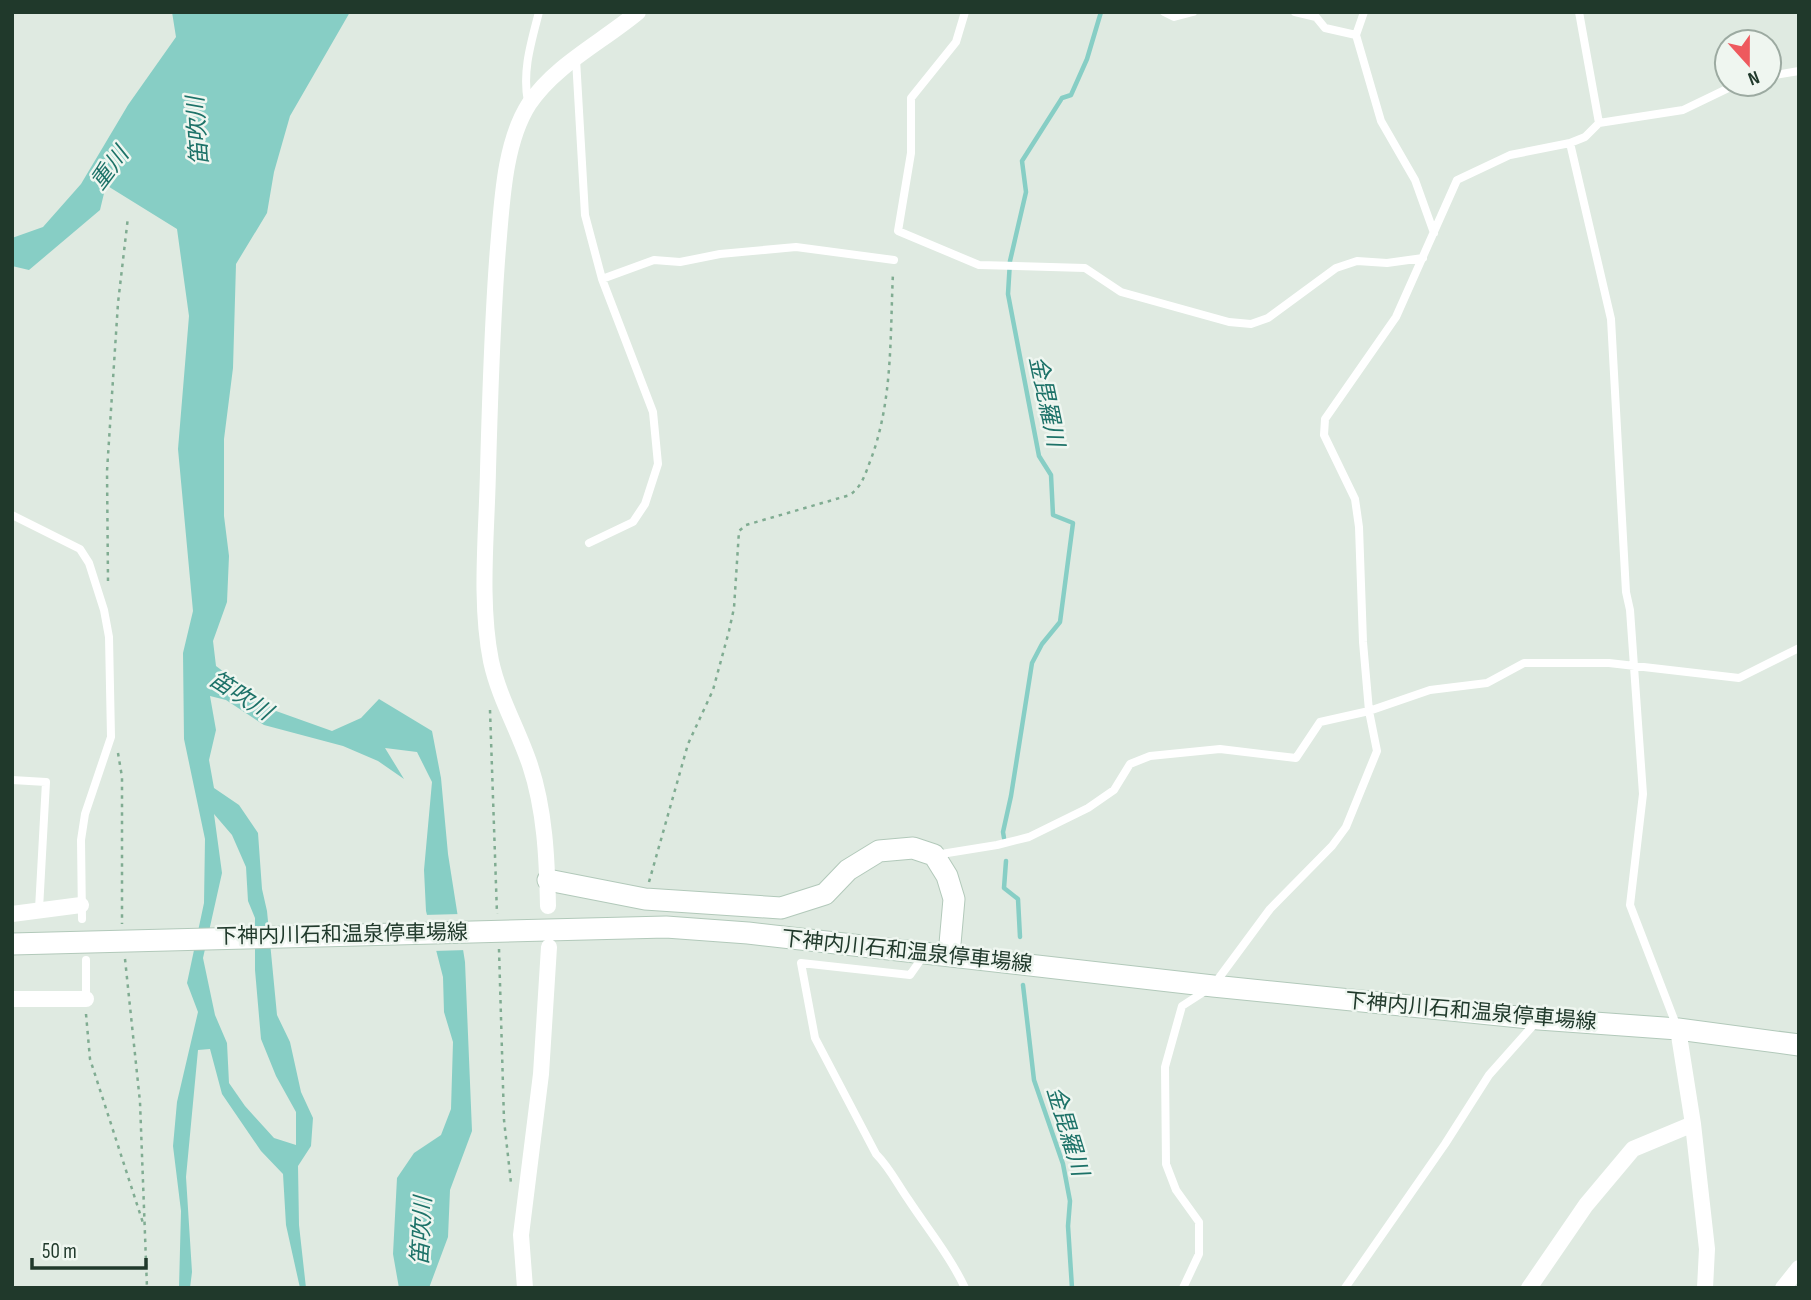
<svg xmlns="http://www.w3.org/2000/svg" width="1811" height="1300" viewBox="0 0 1811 1300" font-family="'Sofia Sans Condensed','Noto Sans JP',sans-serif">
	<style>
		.water { fill: #87cec5; fill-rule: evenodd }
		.pier { fill: #dfeae1 }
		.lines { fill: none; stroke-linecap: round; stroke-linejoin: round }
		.stream { stroke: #87cec5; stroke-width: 4.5 }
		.secondary-casing { stroke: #b2c9ba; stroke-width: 23 }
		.path { stroke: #80ac92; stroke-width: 2.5; stroke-dasharray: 3.5 5; stroke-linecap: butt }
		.service { stroke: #fff; stroke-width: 8 }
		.minor { stroke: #fff; stroke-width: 16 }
		.secondary { stroke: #fff; stroke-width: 21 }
		.labels { text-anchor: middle; stroke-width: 5; stroke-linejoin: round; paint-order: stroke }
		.street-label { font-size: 21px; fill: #20392b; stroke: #eff6f0 }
		.water-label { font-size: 23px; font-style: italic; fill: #1d7268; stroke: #eff6f0 }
	</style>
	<rect width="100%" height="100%" fill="#dfeae1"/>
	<!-- water -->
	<path class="water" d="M172,12H350L290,116L274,172L267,213L236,264L233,368L224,439V516L229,556L227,602L213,641L216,666L276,711L332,731L361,718L379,699L432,731L441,778L448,854L465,962L472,1131L450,1190L448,1237L429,1288H399L393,1254L397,1178L414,1153L441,1135L451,1109L453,1042L444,1012L443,977L426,911L424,870L432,782L417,752L385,748L404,779L378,761L343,746L264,725L226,700L210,696L216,730L209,760L214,788L239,805L258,833L262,889L267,911L277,1015L290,1042L301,1092L313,1118L311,1146L298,1166L299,1225L306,1288H300L286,1225L283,1174L261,1151L222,1094L210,1049L198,1050L186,1177L192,1272L190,1288H179L181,1211L173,1146L177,1102L198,1012L187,983L204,903L205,839L184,739L183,653L193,611L178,449L189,316L177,229L106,185L100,210L29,270L12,266V238L43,227L81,184L128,105L176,37ZM214,814L232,835L246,867L248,901L255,918V970L261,1039L276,1076L296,1112V1145L274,1138L245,1106L229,1083L227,1043L215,1015L203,958L222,873Z"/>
	<!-- pier -->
	<path class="pier" d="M461,914L467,950L433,951L423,915Z"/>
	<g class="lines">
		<!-- stream -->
		<path class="stream" d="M1004,838L1003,832L1011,796L1032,663L1042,644L1060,622L1073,523L1053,515L1051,475L1039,456L1008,294L1010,261L1026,192L1022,161L1062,98L1071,95L1087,59L1101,12
			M1006,861L1004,888L1018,899L1020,937
			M1023,985L1034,1080L1063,1164L1070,1201L1068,1226L1072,1288"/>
		<defs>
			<path id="secondary" d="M548,880L645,899L781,908L825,894L848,870L879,851L913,848L934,855L947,876L954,899L949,955
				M12,944L666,927L748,933L1213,986L1539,1019L1678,1029L1799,1045"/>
		</defs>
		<!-- secondary casing -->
		<use href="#secondary" class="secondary-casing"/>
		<!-- path -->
		<path class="path" d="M108,581L107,471L118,303L128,217
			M490,710L497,914
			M118,753L122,777V924
			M649,882L688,744L713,690L729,631L734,608L739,531L746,525L850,495C863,485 865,474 871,459C893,400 890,335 893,273
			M499,949L504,1120L511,1183
			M125,959L140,1102L147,1288
			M86,1014L90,1059L143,1223"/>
		<!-- service -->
		<path class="service" d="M965,12L956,42L911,98V153L898,231L979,265L1085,268L1121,292L1229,322L1251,324L1268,318L1336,268L1357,261L1387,263L1423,258
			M1164,12L1174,17L1193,12
			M1295,12L1316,17L1325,28L1356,35
			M1364,12L1356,35L1381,121L1415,180L1434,233
			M1579,12L1599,123
			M576,59L585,215L602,279L653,412L658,464L645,504L633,522L589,543
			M1769,76L1799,71
			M528,102C522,71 531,43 539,12
			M1570,143L1611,319L1626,592L1630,610L1643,794L1630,905L1677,1027
			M602,279L654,260L680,262L720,254L796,247L894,260
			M12,515L80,549L89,563L104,610L109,637L111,737L85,814L81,840L82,919
			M12,780L46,782L39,909
			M935,855L997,845L1029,837L1088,808L1114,790L1130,764L1150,756L1220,749L1296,758L1320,722L1369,711L1430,690L1487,683L1524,663H1609L1739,678L1799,648
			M924,955L910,975L801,963L815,1038L876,1154C889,1167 897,1183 908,1199C927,1228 950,1256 965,1288
			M86,960V999
			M1183,1288L1199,1254V1222L1176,1190L1166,1164L1165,1067L1182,1006L1213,986L1270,909L1332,846L1346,827L1377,751L1369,711L1363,642L1359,527L1355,499L1324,435L1325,419L1396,317L1457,180L1510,155L1570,143L1585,137L1599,123L1683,110L1737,84
			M1345,1288L1445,1144L1489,1075L1537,1021"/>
		<!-- minor -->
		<path class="minor" d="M548,906C547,859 545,810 530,765C518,729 499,698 491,661C479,601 487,531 488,470C490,396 492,322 498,248C502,203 504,143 529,104C555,65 602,42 638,12
			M12,914L81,905
			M12,999H86
			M1693,1124L1707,1249L1705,1288
			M525,1288L521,1235L541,1074L549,947
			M1529,1288L1586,1205L1633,1149L1693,1124L1678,1029
			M1783,1288L1799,1268"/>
		<!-- secondary -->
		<use href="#secondary" class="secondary"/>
	</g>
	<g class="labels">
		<!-- street labels -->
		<g class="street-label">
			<text transform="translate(342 934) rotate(-1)" y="7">下神内川石和温泉停車場線</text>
			<text transform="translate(907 951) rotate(6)" y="7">下神内川石和温泉停車場線</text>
			<text transform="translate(1471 1011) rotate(5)" y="7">下神内川石和温泉停車場線</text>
		</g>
		<!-- water labels -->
		<g class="water-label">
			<text transform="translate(197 131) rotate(-94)" y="8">笛吹川</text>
			<text transform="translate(109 168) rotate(-53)" y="8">重川</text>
			<text transform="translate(1047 401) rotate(78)" y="8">金毘羅川</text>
			<text transform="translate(241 695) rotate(33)" y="8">笛吹川</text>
			<text transform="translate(1068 1131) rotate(73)" y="8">金毘羅川</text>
			<text transform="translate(421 1231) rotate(-87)" y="8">笛吹川</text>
		</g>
	</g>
	<!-- border -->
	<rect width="1811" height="1300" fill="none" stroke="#20392b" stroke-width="28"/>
	<!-- north arrow -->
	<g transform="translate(1748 63) rotate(159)"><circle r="33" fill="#eff6f0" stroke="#9caaa1" stroke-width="2"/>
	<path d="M0-5L12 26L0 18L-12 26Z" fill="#ee595e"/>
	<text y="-10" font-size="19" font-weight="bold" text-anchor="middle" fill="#20392b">N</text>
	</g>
	<!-- scale -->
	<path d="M32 1258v10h114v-10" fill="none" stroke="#20392b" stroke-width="3.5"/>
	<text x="42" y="1258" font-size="21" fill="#20392b" stroke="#eff6f0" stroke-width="5" paint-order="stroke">50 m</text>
</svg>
